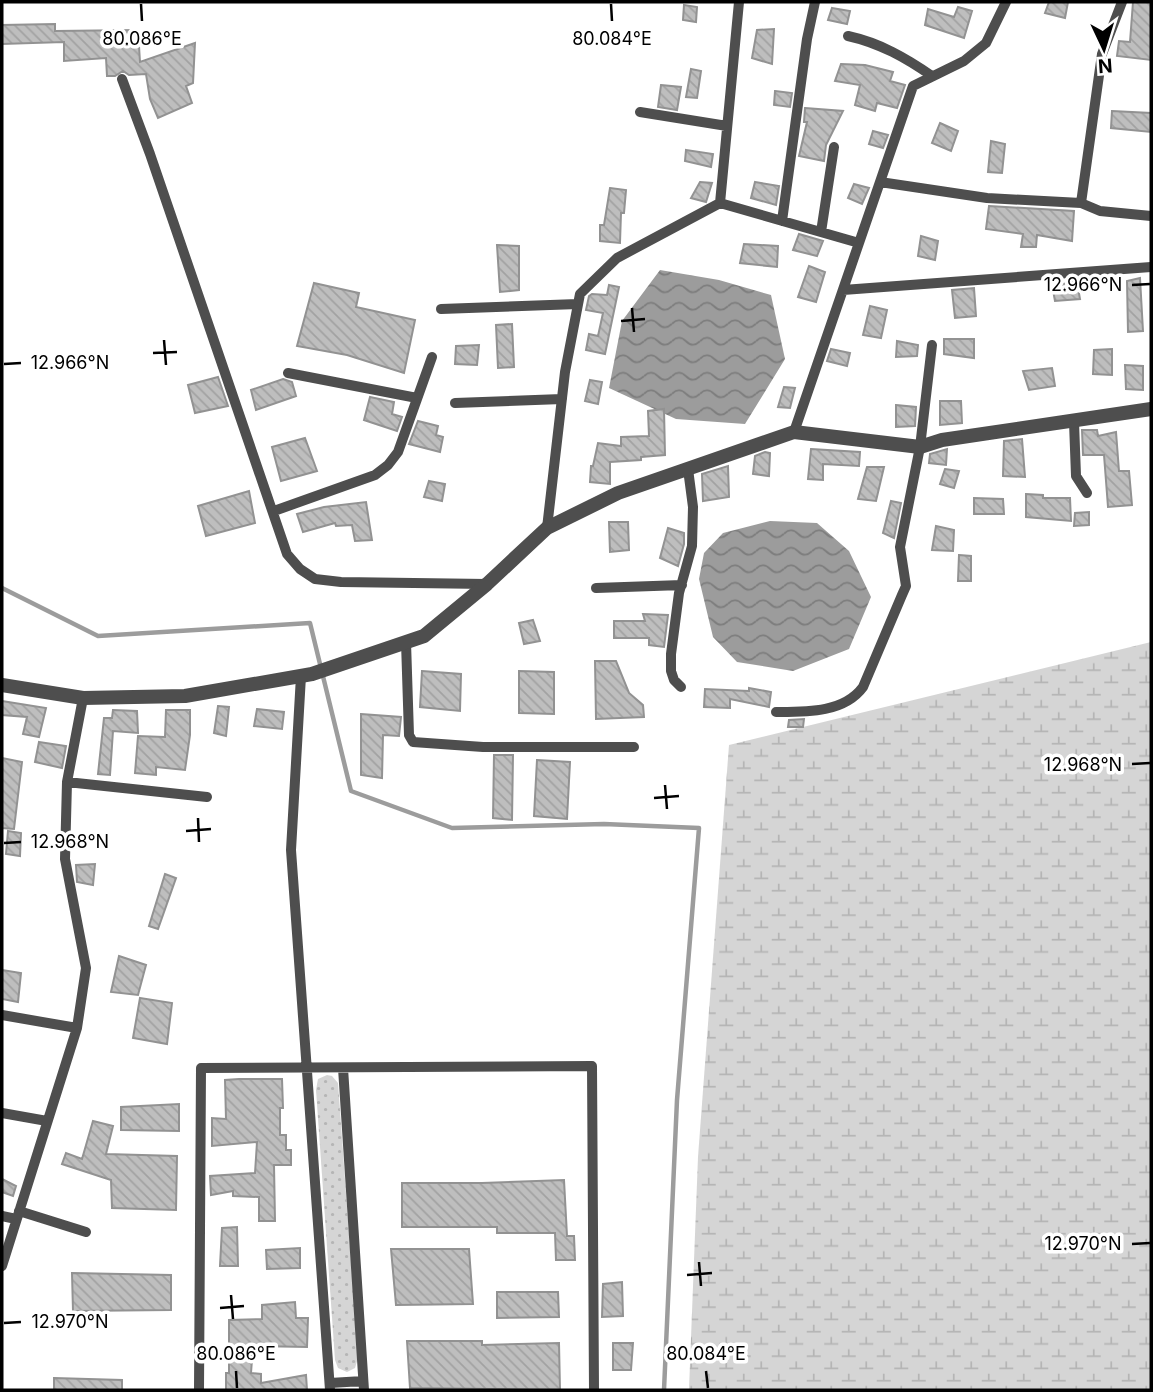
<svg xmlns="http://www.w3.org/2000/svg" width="1153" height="1392" viewBox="0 0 1153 1392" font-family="Inter,sans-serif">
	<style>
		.grass { fill: url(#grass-dots) }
		.wetland { fill: url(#wetland-marsh) }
		.water { fill: url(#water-waves) }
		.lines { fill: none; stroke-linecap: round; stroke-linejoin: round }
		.stream { stroke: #9c9c9c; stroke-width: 4.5 }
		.building { fill: url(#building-back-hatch); stroke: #929292; stroke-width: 2 }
		.minor { stroke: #4e4e4e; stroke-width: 10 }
		.tertiary { stroke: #4e4e4e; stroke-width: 14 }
		.ticks { fill: none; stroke: #000; stroke-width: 2.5 }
		.ticks-label { font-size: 18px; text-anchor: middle; fill: #000; stroke: #fff; stroke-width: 7; stroke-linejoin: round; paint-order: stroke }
	</style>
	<defs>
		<pattern id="grass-dots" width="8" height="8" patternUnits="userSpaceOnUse" patternTransform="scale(1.75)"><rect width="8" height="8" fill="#d5d5d5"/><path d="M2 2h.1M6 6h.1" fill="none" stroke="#b5b5b5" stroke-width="1.8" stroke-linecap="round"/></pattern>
		<pattern id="wetland-marsh" width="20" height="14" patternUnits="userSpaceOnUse" patternTransform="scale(1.75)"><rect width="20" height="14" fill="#d5d5d5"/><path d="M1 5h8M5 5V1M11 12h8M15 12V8" fill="none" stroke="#b5b5b5"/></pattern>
		<pattern id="water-waves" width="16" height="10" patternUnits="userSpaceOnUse" patternTransform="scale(1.75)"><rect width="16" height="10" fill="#9c9c9c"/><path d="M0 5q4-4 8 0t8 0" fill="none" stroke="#7d7d7d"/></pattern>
		<pattern id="building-back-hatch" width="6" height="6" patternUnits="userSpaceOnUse" patternTransform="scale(1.75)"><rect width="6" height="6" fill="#bebebe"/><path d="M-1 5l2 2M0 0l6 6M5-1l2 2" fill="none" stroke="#a2a2a2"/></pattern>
	</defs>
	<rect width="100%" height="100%" fill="#fff"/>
	<!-- grass -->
	<path class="grass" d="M327,1075L332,1076L338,1083L358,1358L355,1368L347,1372L338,1368L335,1360L316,1090L318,1079Z"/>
	<!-- wetland -->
	<path class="wetland" d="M1151,642V1390H689L698,1157L729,745Z"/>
	<!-- water -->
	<path class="water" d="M660,270L719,280L771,295L785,359L745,424L676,419L609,388L622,321Z
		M770,521L817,523L849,551L871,597L849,649L793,671L737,662L713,637L699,579L704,553L723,533Z"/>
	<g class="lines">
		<!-- stream -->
		<path class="stream" d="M2,588L98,636L310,623L351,791L452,828L604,824L699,828L677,1100L664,1390"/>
	</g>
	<!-- building -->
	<path class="building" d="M1049,2H1068L1065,18L1045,13Z
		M1133,2H1151V60L1117,56L1119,41L1130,42Z
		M684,5L697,7L696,22L683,20Z
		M958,7L972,11L964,38L925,25L928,9L954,17Z
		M832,8L850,11L847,24L828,20Z
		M55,24V31L138,30L140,62L195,43L193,83L186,86L192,103L158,118L150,99L146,74L129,75L123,71L115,76H107L106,58L64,61V42L2,44V25Z
		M774,29L772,64L752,58L757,30Z
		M841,64L865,65L893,72L890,81L905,85L897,108L877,103L875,111L855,105L860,85L835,81Z
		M691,69L701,71L697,98L686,97Z
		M661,85L681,87L677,110L658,107Z
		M775,91L792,93L790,107L774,105Z
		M805,108L843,111L826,145L824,161L799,156L807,122H804Z
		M1112,111L1151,113V132L1111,128Z
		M940,123L958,131L951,151L932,143Z
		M873,131L888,135L883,148L869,144Z
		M991,141L1005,144L1002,173L988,172Z
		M686,150L713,154L711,167L685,161Z
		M700,182L712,183L706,202L691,198Z
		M755,182L779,186L776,205L751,198Z
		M854,184L869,188L862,204L848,198Z
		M610,188L626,190L624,213H621L620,243L600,241V225H604Z
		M989,206L1074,211L1072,241L1037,235L1036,247H1021L1023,234L986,229Z
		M799,234L823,241L817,256L793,250Z
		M921,236L938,241L935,260L918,256Z
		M744,244L778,246L777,267L740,263Z
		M497,245L519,246V290L500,292Z
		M809,266L825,272L816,302L798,297Z
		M1140,278L1143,331L1128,332L1127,281Z
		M1077,282L1080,299L1055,301L1052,285Z
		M314,283L359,293L356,307L415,320L404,373L347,355L297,346Z
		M609,285L619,287L605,354L586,350L589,334L598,336L603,313L586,310L589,296L592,294L607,295Z
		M974,288L976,316L955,318L952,290Z
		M870,306L887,310L881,338L863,335Z
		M512,324L514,367L498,368L496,325Z
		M944,339H974V358L944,354Z
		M897,341L918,345L917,356L896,357Z
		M479,345L477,365L455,364L456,346Z
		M831,349L850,353L847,366L827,361Z
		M1112,349V375L1093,374L1094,350Z
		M1125,365L1143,366V390L1126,389Z
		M1052,368L1055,386L1029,390L1023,371Z
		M218,377L228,406L195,413L188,385Z
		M283,379L292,382L296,396L256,410L251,390Z
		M590,380L602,382L598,404L585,401Z
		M784,387L795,388L790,408L778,407Z
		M370,397L394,402L392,414L402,417L397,431L364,420Z
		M940,401H961L962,423L940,425Z
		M896,405L916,407L915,426L896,427Z
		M664,409L665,455L641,457V460L610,462V484L590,482L591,466H593L598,443L621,446V437L649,436L648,411Z
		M418,421L438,426L436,435L443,437L440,452L409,444Z
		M1082,430H1097L1098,436L1116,432L1119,471H1129L1132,505L1108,507L1104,455H1083Z
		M305,438L317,471L281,481L272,447Z
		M1022,439L1025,477L1003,476L1004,441Z
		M811,449L860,452L859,466L823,464V480L808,479Z
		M947,449L946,465L929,463L930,454Z
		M765,452L770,453L769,476L753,474L755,456Z
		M728,466L729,497L703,501L702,474Z
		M867,467H884L876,501L858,499Z
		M945,469L959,471L954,488L940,484Z
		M429,481L445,484L442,501L424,497Z
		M249,491L255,523L206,536L198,506Z
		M1026,494L1043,495V498H1070L1071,521L1026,517Z
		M974,498L1003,499L1004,514H974Z
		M891,501L901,503L894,538L883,533Z
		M366,502L372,540L355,541L352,525L336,526L335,523L303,532L297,514L324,507Z
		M1089,512V525L1074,526L1075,513Z
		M609,522H628L629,550L610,552Z
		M936,526L954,530L953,551L932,550Z
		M668,528L684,533V544L678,566L660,558Z
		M959,555L971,556V581H958Z
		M643,614L668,615L664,647L649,645V638H614V621H645Z
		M533,620L540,641L524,644L519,623Z
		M595,661H616L629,693L643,705L644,717L596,719Z
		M422,671L461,674L460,711L420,707Z
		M519,671L554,672V714L519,713Z
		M749,688L771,692L769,707L730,699V708L704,707L705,689L749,691Z
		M2,701L46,708L39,737L23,734L27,717L2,715Z
		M218,706L229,707L226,736L214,733Z
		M257,709L284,712L282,729L254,726Z
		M113,710L137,711L138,733L113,731L110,775L98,774L104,718H112Z
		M166,710H190V735L185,770L156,767V775L135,773L138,736L165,737Z
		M361,714L401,717L399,736L383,735L382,778L361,775Z
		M804,719L803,727H788L789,720Z
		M39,742L66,746L62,768L35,762Z
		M494,755H513L512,820L493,818Z
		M2,758L22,762L14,829L2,828Z
		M537,760L570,762L567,819L534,816Z
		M8,831L21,833L20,856L6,854Z
		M95,864L93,885L77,882L76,865Z
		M165,874L176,878L158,929L149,926Z
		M119,956L146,965L138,995L111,992Z
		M2,970L21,973L18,1002L2,999Z
		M140,998L172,1003L167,1044L133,1038Z
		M239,1079H282L283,1108H280V1135H286V1150H291V1165H274L275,1221H259V1197L233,1196V1191L211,1195L210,1176L255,1173L257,1142L212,1146V1118L226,1119L225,1080Z
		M179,1104V1131L121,1130V1107Z
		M93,1121L113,1126L106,1154L177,1156L176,1210L112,1208L111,1180L62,1164L66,1153L82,1159Z
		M2,1179L16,1186L13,1196L2,1192Z
		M564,1180L567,1236H574L575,1260H556L555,1233H497V1227H402V1183H482Z
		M237,1227L238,1266H220L222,1228Z
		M300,1248V1268L267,1269L266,1250Z
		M391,1249H469L473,1304L396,1305Z
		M72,1273L171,1275V1310L73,1311Z
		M622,1282L623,1316L602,1317L603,1284Z
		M497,1292H558L559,1317L497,1318Z
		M295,1302L296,1318H308L307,1347L253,1346L251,1373L261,1374V1383L306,1375L307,1390H226V1373H229V1320L262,1319V1305Z
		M407,1341H482V1345L559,1343L560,1390L410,1388Z
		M613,1343H633L631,1370H613Z
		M54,1378L122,1380V1390H54Z"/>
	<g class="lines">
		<!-- minor -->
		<path class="minor" d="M739,2L720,203L859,243
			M848,36C880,43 906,58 932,76
			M122,79L150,154L287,554L300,569L315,579L341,582L487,584
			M640,112L727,126
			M880,182L987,198L1081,203L1102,54L1122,2
			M1081,203L1100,211L1151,216
			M782,221L807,39L815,2
			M821,232L834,147
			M843,290L1151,267
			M441,309L578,304
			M288,373L417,398
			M455,403L562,399
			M1074,422L1076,476L1087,493
			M794,432L913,86L964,61L986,43L1006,2
			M274,511L375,475L388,465L398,452L432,357
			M547,528L565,372L580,294L617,258L720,203
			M596,588L682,585
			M406,642L409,735L413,742L483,747H634
			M301,676L291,850L330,1390
			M681,687L674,680L671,671V654L679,593L692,546L693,507L688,469
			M776,712C806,712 844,713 863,687L902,595L906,586L900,547L920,447L932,345
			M67,782L207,797
			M2,1015L77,1028
			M343,1068L364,1390
			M2,1113L47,1121
			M19,1211L86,1232
			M2,1216L16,1219
			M2,1266L77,1028L86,968L65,859L67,782L83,698
			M330,1383L363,1381
			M199,1390L201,1068L592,1066L594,1390"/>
		<!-- tertiary -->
		<path class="tertiary" d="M2,685L83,698L185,696L312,674L424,636L487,584L547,528L618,493L794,432L920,447L942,440L1151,409"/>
	</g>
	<!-- ticks -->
	<path class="ticks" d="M141,4L142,21M611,4L612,21M1132,285L1150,284M632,308L634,332M621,321L645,319M164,340L166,365M153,353L177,352M4,364L21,363M1132,764L1150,763M665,785L667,809M654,798L679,796M198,818L199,842M186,831L211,829M4,843L21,842M1132,1244L1150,1243M699,1262L701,1286M687,1275L712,1273M231,1295L233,1319M220,1308L244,1306M4,1323L21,1322M236,1371L237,1388M706,1371L708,1388"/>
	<g class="ticks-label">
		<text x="142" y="45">80.086°E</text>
		<text x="612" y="45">80.084°E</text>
		<text x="1083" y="291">12.966°N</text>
		<text x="70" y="369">12.966°N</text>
		<text x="1083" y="771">12.968°N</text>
		<text x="70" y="848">12.968°N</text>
		<text x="1083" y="1250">12.970°N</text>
		<text x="70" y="1328">12.970°N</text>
		<text x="236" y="1360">80.086°E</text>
		<text x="706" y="1360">80.084°E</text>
	</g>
	<!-- border -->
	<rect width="1153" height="1392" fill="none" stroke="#000000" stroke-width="7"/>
	<!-- north arrow -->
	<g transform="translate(1104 49) rotate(176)" stroke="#ffffff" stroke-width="5" paint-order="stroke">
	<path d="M0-5L12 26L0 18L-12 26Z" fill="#000000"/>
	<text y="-10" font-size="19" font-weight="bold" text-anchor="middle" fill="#000000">N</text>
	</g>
</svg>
